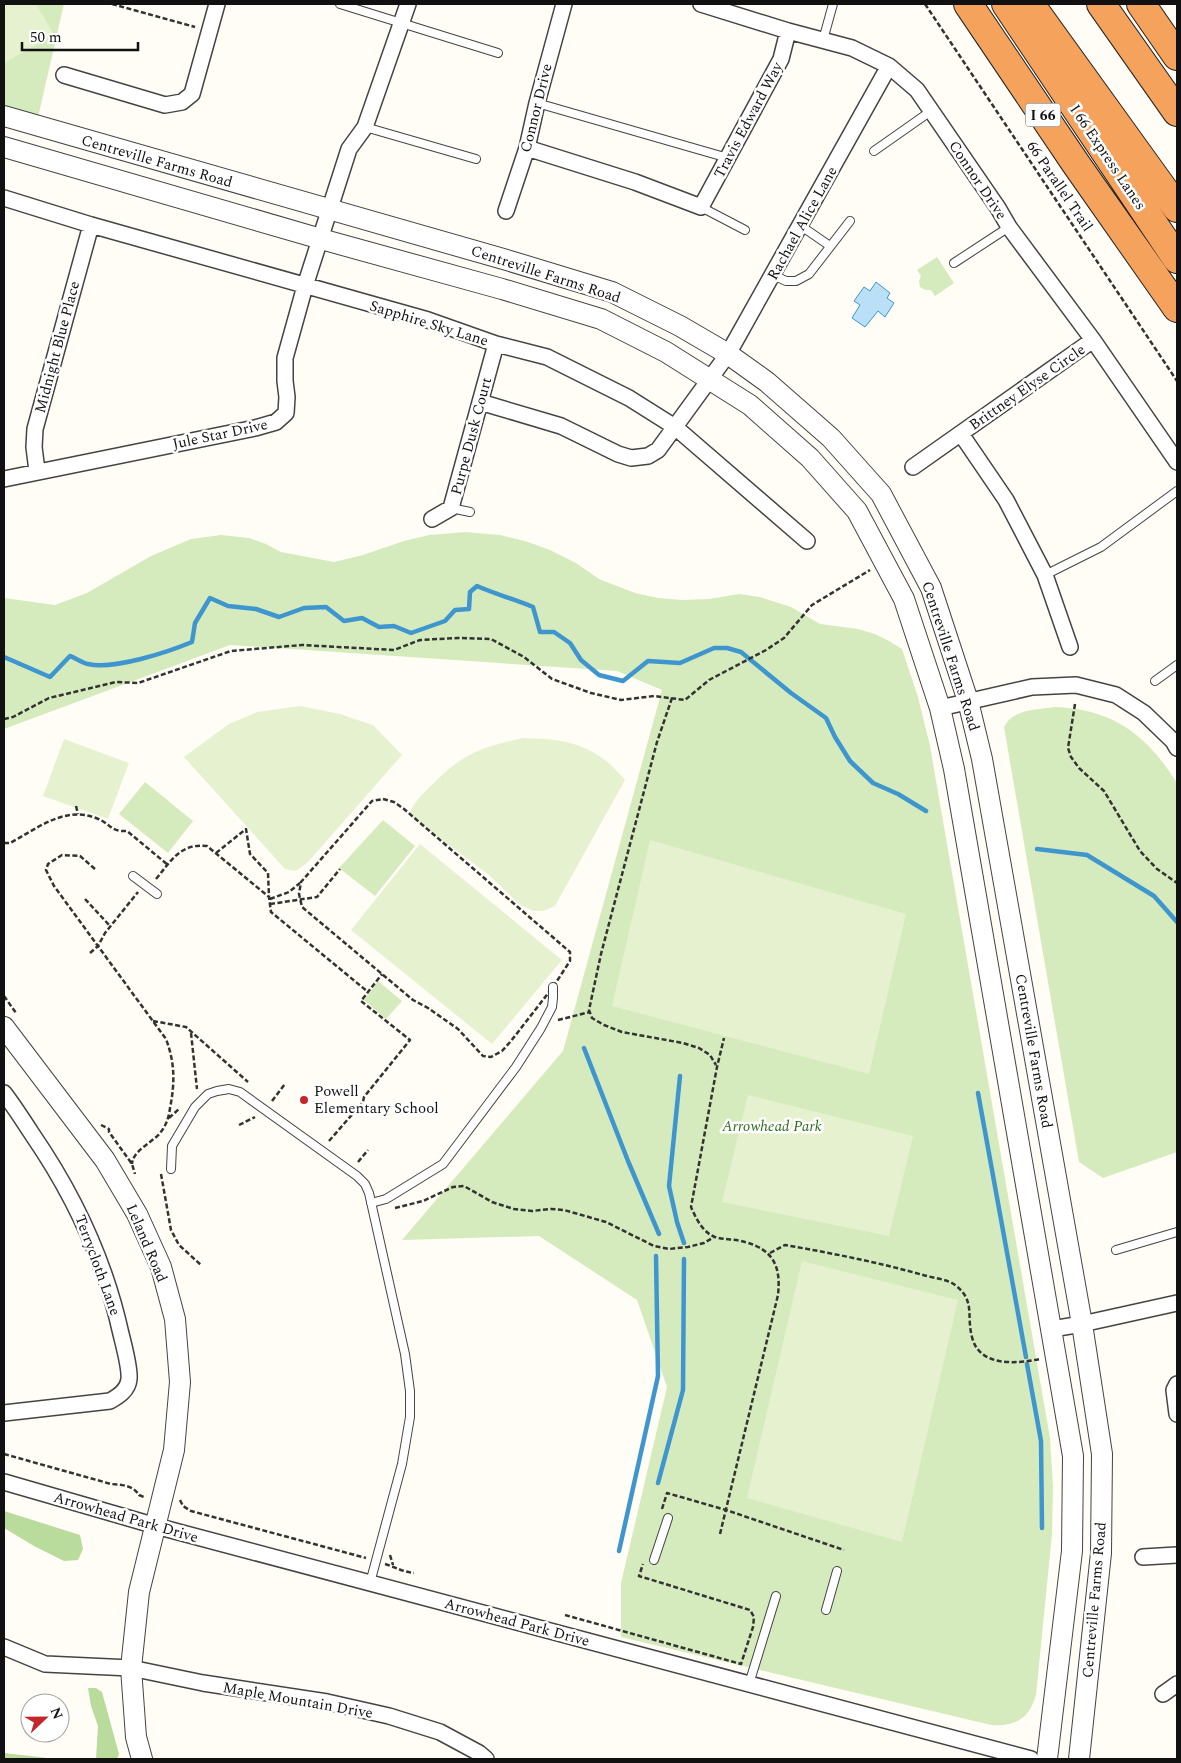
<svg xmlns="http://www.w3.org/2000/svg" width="1181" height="1763" viewBox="0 0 1181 1763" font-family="Spectral,serif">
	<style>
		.green { fill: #d5ebbd }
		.forest { fill: #b9dc9c }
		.pitch { fill: #e6f2cf }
		.water { fill: #b9e0f7; stroke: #3f96cf }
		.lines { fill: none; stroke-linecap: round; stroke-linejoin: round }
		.stream { stroke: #3f96cf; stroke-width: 4.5 }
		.service-casing { stroke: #444; stroke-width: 10 }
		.minor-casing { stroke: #444; stroke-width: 18 }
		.tertiary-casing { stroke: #444; stroke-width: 22 }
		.motorway-casing { stroke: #222; stroke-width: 30 }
		.path { stroke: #333; stroke-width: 2.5; stroke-dasharray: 5 2.5; stroke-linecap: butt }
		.service { stroke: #fff; stroke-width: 8 }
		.minor { stroke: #fff; stroke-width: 15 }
		.tertiary { stroke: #fff; stroke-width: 20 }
		.motorway { stroke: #f5a25d; stroke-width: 28 }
		.poi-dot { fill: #c4262e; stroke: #fff; stroke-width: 2 }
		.labels { text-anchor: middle; stroke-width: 5; stroke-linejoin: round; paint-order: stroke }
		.shield { fill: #fff; stroke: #585858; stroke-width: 1 }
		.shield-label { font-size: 14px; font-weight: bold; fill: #111 }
		.street-label { font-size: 15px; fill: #111; stroke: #fff }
		.poi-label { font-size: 15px; fill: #111; stroke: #fff; text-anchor: start }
		.park-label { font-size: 15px; font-style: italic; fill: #2f6b1f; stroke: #fff }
	</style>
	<rect width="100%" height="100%" fill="#fffdf5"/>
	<!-- green -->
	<path class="green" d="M4,4H64L36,126L4,116Z
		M937,257L954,283L935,296L931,290H925L920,287L919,281L921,276L917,270Z
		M465,532L500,535L525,541L550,550L576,563L599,579L635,593L658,598L682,600L709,599L739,594L760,597L791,607L820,624L858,629L875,634L889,641L902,649L918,697L930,746L1050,1438L1053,1486L1052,1534L1036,1695C1029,1719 1015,1727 991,1725L621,1637V1583L667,1387L637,1300L539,1236L402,1240L563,1051L662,690L617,671L230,645L4,729V598L55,605L87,593L151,556L191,539L221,535L249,538L266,544L281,552L334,562L363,555L404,541L429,535Z
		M1054,707C1113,709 1146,734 1177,783V1152L1103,1178L1079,1162L1004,727C1013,709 1036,710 1054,707Z
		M145,782L193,821L168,853L119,814Z
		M383,820L415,846L375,896L339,868Z
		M378,981L402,1001L386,1019L364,1000Z"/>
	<!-- forest -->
	<path class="forest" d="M4,1511L80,1535L83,1549L78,1560L64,1561L34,1546L4,1528Z
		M88,1688H96L102,1692L119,1754L117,1759H96L98,1726L91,1706Z
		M4,1753L56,1759H4Z"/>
	<!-- pitch -->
	<path class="pitch" d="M4,4H36L54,35L4,63Z
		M300,706L340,714L373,725L402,755L308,862L296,871L285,869L184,757L229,724L257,712Z
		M523,738C553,739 577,740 602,758C611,764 618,772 625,780L555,906L543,911H533L519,904L489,875L409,815C414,802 422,794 432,785C463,753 481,747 523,738Z
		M64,739L129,763L108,819L43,796Z
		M650,840L906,914L869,1074L612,1006Z
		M420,844L562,960L492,1044L351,930Z
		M748,1095L913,1136L889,1236L722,1202Z
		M802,1261L958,1300L902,1542L747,1498Z"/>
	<!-- water -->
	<path class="water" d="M876,282L890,293L887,298L894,303L885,317L878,311L865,327L852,318L860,305L854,301L864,287L870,291Z"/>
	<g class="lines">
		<!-- stream -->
		<path class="stream" d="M4,657L50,677L70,656C76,658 82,663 88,664C114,670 168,652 192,642L195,623L210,598L228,606L256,609L279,617L304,608L326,607L344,621L362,618L379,627L394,626L411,633L445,621L455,610L469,609L470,592L477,586C495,594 514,599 533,607L540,632H554L570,643L581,660L599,675L623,681L648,661L680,663L714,648H727L741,652L791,693L826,718L835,737L850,761L873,783L898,794L926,811
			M1037,849L1087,855L1154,896L1177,922
			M584,1048L628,1161L659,1234
			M680,1076L669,1186L677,1222L684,1243
			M978,1093L1026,1357
			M1027,1364L1041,1441L1042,1528
			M658,1483L683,1390L684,1259
			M619,1551L658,1376L656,1256"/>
		<defs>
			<path id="service" d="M340,4L498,53
				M823,40L833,4
				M537,103L728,158
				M365,127L476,159
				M874,151L931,111
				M701,207L745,230
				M801,226L830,246
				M954,263L1009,227
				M773,275L786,281H796L809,274L850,221
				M451,508L470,512
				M1045,575L1101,547L1177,491
				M1155,681L1177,665
				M133,876L157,894
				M171,1169L172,1146L195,1107L208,1094L217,1091L229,1089L240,1092L357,1176L365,1184L369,1193L405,1354L410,1391V1417L402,1464L370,1583
				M371,1203L386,1199L443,1164L516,1067L541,1028L552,1007L553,998V987
				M1116,1250L1177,1232
				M654,1560L668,1518
				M826,1610L837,1571
				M749,1684L776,1596"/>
			<path id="minor" d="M701,4L788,31L852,48L889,66L917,90L998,208L1009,227L1093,340L1177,462
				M64,75L165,105L182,102L192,94L217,4
				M527,148L635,182L701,207L781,59L788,31
				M4,198L91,225L428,320L496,344L547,357L629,398L675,427L807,541
				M506,211L527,148L537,103L564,4
				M480,402L561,426L618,454L631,458L648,456L658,450L728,354L889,66
				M961,434L1006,500L1045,575L1070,647
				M913,467L1093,340
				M37,471L34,447L35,429L91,225
				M4,479L255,428L276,422L286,413L287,397L285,381V358L305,286L349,149L365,127L408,4
				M432,519L451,508L496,344
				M940,708L1032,687L1076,685L1116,695L1144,713L1173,741L1177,748
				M4,1093C14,1106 23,1120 32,1134C74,1195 105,1261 121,1334C124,1346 130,1368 129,1379C128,1390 119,1396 110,1401L4,1413
				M1052,1329L1082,1324L1177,1303
				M1177,1384L1174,1390L1177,1414
				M4,1482L156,1526L1031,1759
				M1143,1557L1177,1555
				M4,1647L45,1664L131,1668L203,1683L327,1702L389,1716L440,1732L479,1753L486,1759
				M1163,1694L1177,1684"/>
			<path id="tertiary" d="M4,116L510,261L612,292L680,326L728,354L767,382L831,438L881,494L931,588L968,701L982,759L1082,1324L1102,1454L1101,1553L1079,1759
				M4,147L321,239L502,289L601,319L666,352L750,405L810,458L857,511L904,599L940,708L954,769L1073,1456L1072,1551L1047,1759
				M4,1027L105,1160L137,1214L161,1267L175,1319L180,1382L174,1450L139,1592L131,1668L136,1737L142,1759"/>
			<path id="motorway" d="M968,4L1076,164L1177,308
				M1006,4L1177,259
				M1030,4L1177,208
				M1101,4L1177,112
				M1141,4L1177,56"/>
		</defs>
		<!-- service casing -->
		<use href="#service" class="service-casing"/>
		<!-- minor casing -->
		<use href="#minor" class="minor-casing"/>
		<!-- tertiary casing -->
		<use href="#tertiary" class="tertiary-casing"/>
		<!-- motorway casing -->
		<use href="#motorway" class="motorway-casing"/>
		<!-- path -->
		<path class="path" d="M112,4L195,27
			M925,4L1177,381
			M672,698L657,742L601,954L589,1010L592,1018L604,1025L622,1032L683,1043L699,1048L710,1055L716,1065
			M1075,704L1068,748L1071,757L1079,768L1104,791L1140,851L1157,869L1177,883
			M4,719L13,717L49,698L116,682L138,683L231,651L302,645L394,650L420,640L458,638L491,639L524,657L552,679L591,693L621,700L654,696L685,700L709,680L766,650L784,638L812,605L870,570
			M383,799L394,802L404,809L570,952V961L553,987L511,1041L502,1051L491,1057L483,1056L458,1029L428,1008L413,1000L302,907L299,894L301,882L372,801Z
			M76,806L78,814
			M4,843H10C38,828 64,806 96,818C110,823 110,832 127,831L168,865
			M216,853L246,829L250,854L268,873L269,897
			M95,869L80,856L62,855L48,864L46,870L54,886L166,1039C175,1063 175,1083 170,1108C169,1117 166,1126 160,1133C152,1143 133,1150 132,1164
			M156,879C171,861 180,843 207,846L269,897L271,912L368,992
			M85,899L110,926
			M270,899L289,892L300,883
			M270,904L317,897L340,869
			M90,953L98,946L105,933L138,892
			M4,996L16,1013
			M558,1020L590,1012
			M153,1021L186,1027L248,1082
			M191,1033L197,1089
			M272,1101L285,1084
			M169,1118L180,1108
			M101,1125L109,1129V1132L132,1164L135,1174
			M239,1125L255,1117
			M329,1141L363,1102L364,1097L410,1040L361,1001L382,974
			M358,1162L368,1150
			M161,1174L171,1230L179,1245L201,1265
			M395,1208L423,1201L453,1187L464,1186L492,1202L514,1209L532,1211L551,1209L564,1210L606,1222L654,1246L669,1249L688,1247L704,1243L714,1237
			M770,1253L785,1245C831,1253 877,1262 923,1275C933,1278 947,1279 955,1285C976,1301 966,1315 972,1337C979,1367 1016,1364 1040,1359
			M4,1454L111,1484C122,1485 133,1485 139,1495L144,1497
			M180,1500L183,1506L191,1511L366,1558
			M662,1509L667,1493L726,1510L844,1550
			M720,1534L778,1295C781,1267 774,1250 745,1242C736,1239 724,1240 715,1237C702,1232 696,1218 691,1207L717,1067L724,1038
			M390,1555L393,1565
			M385,1564C395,1567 403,1572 414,1573
			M565,1615L741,1664L753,1627L754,1617L750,1610L639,1576L643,1564"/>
		<!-- service -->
		<use href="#service" class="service"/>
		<!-- minor -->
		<use href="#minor" class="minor"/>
		<!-- tertiary -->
		<use href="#tertiary" class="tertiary"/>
		<!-- motorway -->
		<use href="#motorway" class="motorway"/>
	</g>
	<!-- markers -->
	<circle class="poi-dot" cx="304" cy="1100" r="5"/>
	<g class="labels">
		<!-- shield labels -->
		<rect class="shield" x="1025.5" y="103.5" width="35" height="23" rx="4"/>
		<g class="shield-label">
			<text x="1043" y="120">I 66</text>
		</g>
		<!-- street labels -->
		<g class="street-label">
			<text transform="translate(536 108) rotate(-76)" y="5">Connor Drive</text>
			<text transform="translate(748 120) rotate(-62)" y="5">Travis Edward Way</text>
			<text transform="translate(1108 157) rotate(56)" y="5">I 66 Express Lanes</text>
			<text transform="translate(157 161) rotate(16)" y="5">Centreville Farms Road</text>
			<text transform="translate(978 180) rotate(56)" y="5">Connor Drive</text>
			<text transform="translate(1060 186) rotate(56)" y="5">66 Parallel Trail</text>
			<text transform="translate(802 223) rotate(-61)" y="5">Rachael Alice Lane</text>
			<text transform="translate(546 274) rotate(18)" y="5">Centreville Farms Road</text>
			<text transform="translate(429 323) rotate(17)" y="5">Sapphire Sky Lane</text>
			<text transform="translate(57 347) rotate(-75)" y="5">Midnight Blue Place</text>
			<text transform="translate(1027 387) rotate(-35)" y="5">Brittney Elyse Circle</text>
			<text transform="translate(220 434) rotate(-12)" y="5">Jule Star Drive</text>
			<text transform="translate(471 436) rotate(-75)" y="5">Purpe Dusk Court</text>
			<text transform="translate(951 656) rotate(72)" y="5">Centreville Farms Road</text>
			<text transform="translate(1034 1051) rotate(80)" y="5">Centreville Farms Road</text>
			<text transform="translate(147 1243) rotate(67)" y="5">Leland Road</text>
			<text transform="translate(98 1265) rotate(70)" y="5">Terrycloth Lane</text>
			<text transform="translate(126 1517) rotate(16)" y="5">Arrowhead Park Drive</text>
			<text transform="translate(1094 1600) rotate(-85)" y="5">Centreville Farms Road</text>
			<text transform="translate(517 1622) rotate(15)" y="5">Arrowhead Park Drive</text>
			<text transform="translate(298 1700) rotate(10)" y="5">Maple Mountain Drive</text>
		</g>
		<!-- poi labels -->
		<g class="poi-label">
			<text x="314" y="1096">Powell<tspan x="314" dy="17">Elementary School</tspan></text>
		</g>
		<!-- park labels -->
		<g class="park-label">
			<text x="772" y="1131">Arrowhead Park</text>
		</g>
	</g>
	<!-- border -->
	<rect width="1181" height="1763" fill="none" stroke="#111111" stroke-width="10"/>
	<!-- north arrow -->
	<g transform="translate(45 1718) rotate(68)"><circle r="24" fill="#ffffff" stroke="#a0a0a0"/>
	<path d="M0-4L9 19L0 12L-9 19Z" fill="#c4262e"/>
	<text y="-8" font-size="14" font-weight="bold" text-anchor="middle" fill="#111111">N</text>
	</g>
	<!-- scale -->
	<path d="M22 42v8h116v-8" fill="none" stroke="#111111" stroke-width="2.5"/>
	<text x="30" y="42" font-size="15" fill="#111111" stroke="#ffffff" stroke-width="4" paint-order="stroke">50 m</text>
</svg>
